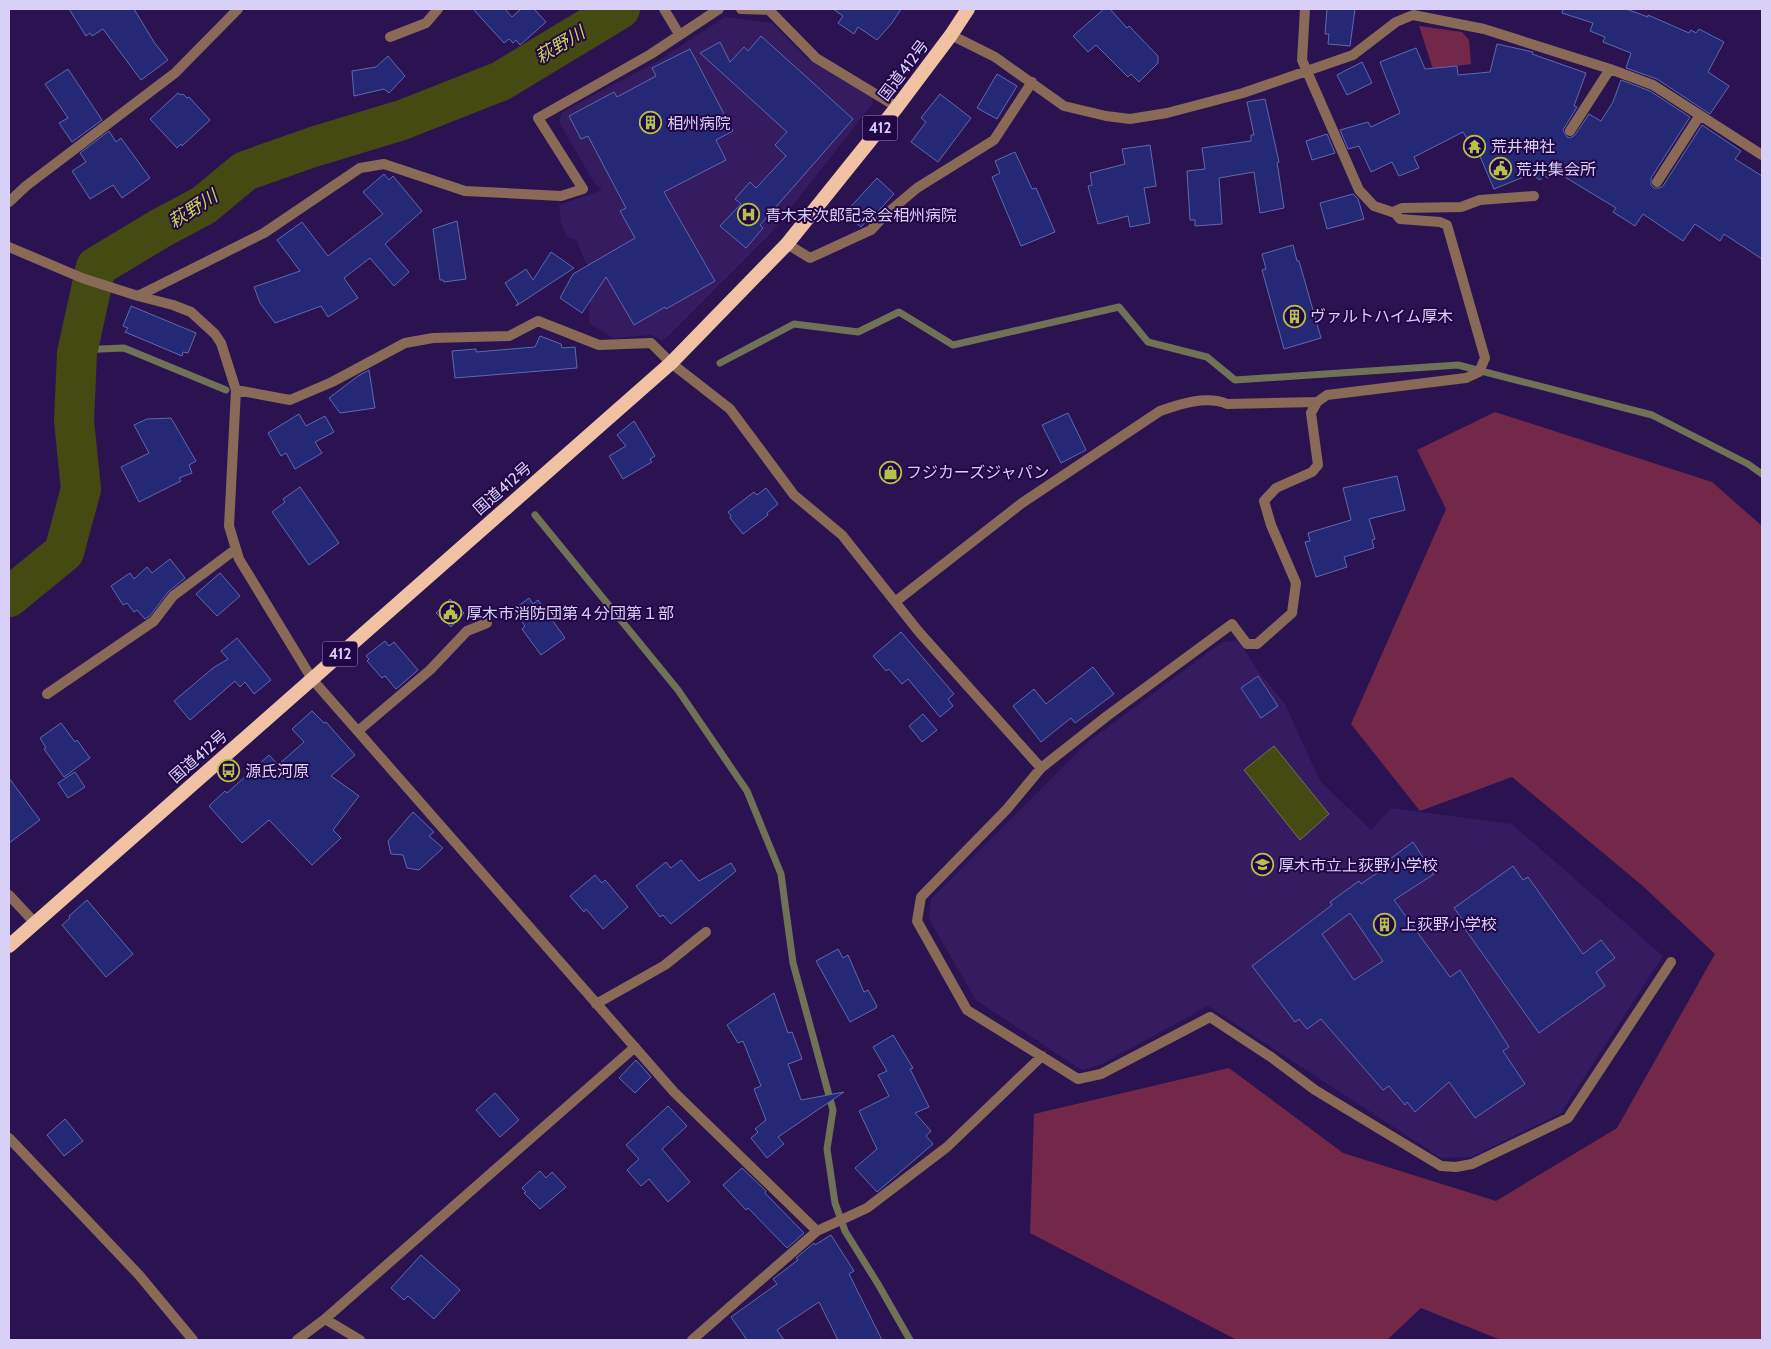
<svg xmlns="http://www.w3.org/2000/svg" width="1771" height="1349" viewBox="0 0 1771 1349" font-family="Cabin,'Noto Sans JP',sans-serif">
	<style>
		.built { fill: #351b60 }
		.green { fill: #73284a }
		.water { fill: #444a11; stroke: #707256 }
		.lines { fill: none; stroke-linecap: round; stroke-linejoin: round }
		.stream { stroke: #707256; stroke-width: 7 }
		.river { stroke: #444a11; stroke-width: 40 }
		.building { fill: #252875; stroke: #5e69ae; fill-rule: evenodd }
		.minor { stroke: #886a56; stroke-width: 10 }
		.tertiary { stroke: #886a56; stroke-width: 10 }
		.trunk { stroke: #f0c2a3; stroke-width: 14 }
		.labels { text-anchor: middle; stroke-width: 4; stroke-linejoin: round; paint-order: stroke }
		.shield { fill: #220747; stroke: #a194c2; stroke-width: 1 }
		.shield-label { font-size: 15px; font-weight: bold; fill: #d8d0f7 }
		.street-label { font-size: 16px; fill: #d8d0f7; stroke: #220747 }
		.poi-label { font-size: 16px; fill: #d8d0f7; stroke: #220747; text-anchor: start }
		.water-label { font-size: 18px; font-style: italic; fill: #cad951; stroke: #220747 }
	</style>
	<rect width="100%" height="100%" fill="#2b1352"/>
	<!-- built -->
	<path class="built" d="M725,17L772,23L806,58L872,97L873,103L772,232L663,341L651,335L613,338L589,323L591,274L576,240L567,237L561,223L559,205L602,190L593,181L559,122L562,112L658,61Z
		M1239,640L1255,667L1285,704L1320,781L1371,830L1391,808L1512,824L1663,956L1561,1113L1471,1157L1441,1158L1208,1006L1100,1065L1082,1070L976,1000L929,919L931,899L1088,742L1222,642Z"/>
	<!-- green -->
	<path class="green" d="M1419,26L1462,32L1469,40L1471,64L1433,69Z
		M1495,412L1712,482L1762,526V1340H1501L1421,1308L1387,1340H1237L1030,1233L1034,1114L1229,1068L1343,1153L1496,1201L1617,1128L1715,954L1644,887L1512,777L1420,811L1351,724L1446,509L1417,450Z"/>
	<!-- water -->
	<path class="water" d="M1274,746L1329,814L1300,840L1244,770Z"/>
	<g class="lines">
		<!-- stream -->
		<path class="stream" d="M77,350L124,348L226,390
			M720,363L794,324L858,332L899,312L953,345L1119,307L1148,342L1207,357L1235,380L1458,365L1652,415L1748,464L1762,474
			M535,515L678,690L747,791L781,874L793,963L833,1110L827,1149L835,1203L845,1231L878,1284L910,1340"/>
		<!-- river -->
		<path class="river" d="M9,597L64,552L81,489L74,421L77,353L96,267L161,228L204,205L245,171L313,147L402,120L501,81L620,9"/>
	</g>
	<!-- building -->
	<path class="building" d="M69,9H134L154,42L168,60L141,80L103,29L92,36L90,33L86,36Z
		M473,9H505L512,17L521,9H534L546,22L520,45L516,40L513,43L509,39L504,43Z
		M833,9H901L892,23L877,40L858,27L854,34L838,23L843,16Z
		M1104,9H1110L1127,28L1129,26L1158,56V63L1139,82L1131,74L1128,77L1096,45L1088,52L1073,36Z
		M1327,9H1355L1350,46L1328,44L1329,34H1325Z
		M1563,9H1626L1648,17V15L1689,33L1691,30L1696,33L1699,29L1724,42L1708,72L1729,86L1710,114L1657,79L1626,68L1631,53L1603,42L1605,37L1590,31L1593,23L1562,13Z
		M761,36L853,119L760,225L763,228L746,248L720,226L741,204L735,199L750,182L756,188L786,156L775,145L787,132L700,53L720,42L730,62L744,47L748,51Z
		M1497,44L1533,52L1532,54L1586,73L1574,106L1577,107L1563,130L1567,137L1570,138L1575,135L1589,114L1601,121L1613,102L1621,80L1650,91L1690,117L1651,178V185L1654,188H1660L1663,186L1702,125L1741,151L1735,159L1762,176V259L1724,234L1720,241L1695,224L1683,241L1643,214L1635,226L1613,212L1616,208L1555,171L1553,173L1552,172L1548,178L1543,175L1540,180L1531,174L1494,189L1479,154L1477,155L1463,132L1414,157L1419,168L1399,176L1392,162L1371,172L1359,146L1348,149L1340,130L1368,122L1371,127L1400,113L1380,62L1416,48L1425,69L1457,66L1458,75L1490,72Z
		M690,49L733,131L716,140L726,160L664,192L715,281L666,309L665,307L634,325L606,277L582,313L560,298L573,274L635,238L620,211L626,208L588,136L581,139L569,116L614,92L617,97L656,76L652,68Z
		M388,56L405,76L389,93L384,89L354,96L352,71L376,67Z
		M1362,62L1372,83L1347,95L1337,75Z
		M68,69L102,120L72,142L59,123L68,118L45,84Z
		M997,74L1017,86L997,119L977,108Z
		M178,93L181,95L183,94L187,98L189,97L210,120L182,146L181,144L177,148L150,119Z
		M940,94L971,118L938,162L911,142L926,122L921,118Z
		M1265,99L1279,162L1277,163L1278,168L1284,208L1260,213L1254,172L1219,178L1222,224L1195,226V220H1190L1187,171L1205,169L1202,148L1251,141V135H1254L1247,102Z
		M109,131L116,142L121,138L150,178L122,198L113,185L90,199L72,171L86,162L80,153Z
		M1327,134L1335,153L1312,160L1306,141Z
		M1150,145L1156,186L1144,188L1150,223L1130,227L1128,216L1098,224L1088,186L1092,185L1090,173L1125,164L1122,149Z
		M1015,152L1032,189L1036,188L1055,232L1021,246L992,177L1000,173L995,161Z
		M384,174L389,180L393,176L422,211L385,244L409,272L394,286L370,258L344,278L358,298L328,317L321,306L275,323L260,303L254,287L300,271L277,240L302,222L328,256L383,214L363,192Z
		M877,178L894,194L870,220L868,219L861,227L845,213Z
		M1353,194L1358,199L1364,219L1327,229L1320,203Z
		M457,221L466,279L444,282L443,280H440L433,229Z
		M1293,245L1297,261H1299L1321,338L1284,349L1262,270L1266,269L1262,254Z
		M551,252L574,268L516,306L518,303L505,283L526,269L533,280Z
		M131,306L196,333L188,353L183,352L182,356L125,332L128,328L123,326Z
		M540,336L561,344L562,348L575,347L577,368L455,378L452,351L476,349V352L535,347Z
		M369,370L375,408L340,413L329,398L358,376Z
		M1068,413L1086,450L1061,463L1042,425Z
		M299,414L306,426L325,416L334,432L315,442L322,453L295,469L286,453L281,456L268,433Z
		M171,418L196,461L189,465L192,473L179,478L181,481L139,502L121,467L149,453L134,425L147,419Z
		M634,421L655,456L650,459L652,462L623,479L609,456L626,446L617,435Z
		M1397,476L1405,510L1369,519L1375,539L1372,540L1374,548L1344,557L1347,567L1316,577L1305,542L1310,541L1308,533L1351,520L1343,488Z
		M300,487L339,543L309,565L272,512L285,502L283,499Z
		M766,488L778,504L767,513L768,515L743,534L730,518L731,516L728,512L754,492L757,495Z
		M170,559L185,578L168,592L150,616L145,619L137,610L134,612L127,603L123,605L111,586L130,573L134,579L147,567L152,573Z
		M220,573L240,596L217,616L196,594Z
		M529,598L533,604L538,600L565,638L541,655L522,629L525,626L513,610Z
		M450,599L464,613L451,627L436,613Z
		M901,632L954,694L948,699L953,706L940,717L908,679L902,684L889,669L886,671L873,656Z
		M237,638L271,680L254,694L245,682L240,687L235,681L190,720L174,701L213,668L228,659L221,651Z
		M385,641L389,646L394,642L418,670L396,689L385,676L382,678L367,661L369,659L366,656Z
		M1093,667L1114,694L1075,723L1071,718L1041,742L1013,706L1034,689L1046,704Z
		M1258,676L1278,706L1261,718L1241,688Z
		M312,711L324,723L326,722L355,755L331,776L359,796L333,830L341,838L312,865L269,820L242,843L209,806L225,791L227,793L269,755L278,765L304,742L292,729Z
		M923,714L937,730L922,742L909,726Z
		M61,723L75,742L77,740L90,758L64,777L44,749L46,748L40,738Z
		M75,772L85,787L68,798L58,783Z
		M9,778L40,820L9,843Z
		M413,812L434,832L429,836L443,848L419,870L407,868L403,855L391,854L388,841Z
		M1413,842L1434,874L1394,900L1450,977L1460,970L1509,1047L1503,1051L1525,1084L1475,1118L1449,1082L1415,1112L1407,1102L1405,1105L1389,1086L1383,1090L1321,1019L1307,1029L1299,1019L1295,1022L1252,966L1332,905L1330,902L1359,881L1361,884L1393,862L1390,859ZM1350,913L1383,961L1354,980L1322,934Z
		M681,860L699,881L731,863L736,871L671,924L663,915L660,917L636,886L666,862L671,868Z
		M1513,866L1523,880L1528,877L1583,954L1601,940L1615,958L1596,972L1605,986L1539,1033L1465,929L1468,927L1454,908Z
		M595,875L602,883L605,880L628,907L603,929L586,909L584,912L570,896Z
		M87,900L133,954L106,977L62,925L70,918L69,916Z
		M838,949L843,958L848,955L864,992L868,990L877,1006L876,1008L850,1022L816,961Z
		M774,993L788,1033L792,1032L802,1059L788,1064L801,1100L844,1092L778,1137L784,1144L767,1158L751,1138L758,1132L755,1129L766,1120L754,1089L761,1086L743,1041L738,1043L727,1025Z
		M893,1035L913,1068L910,1069L929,1107L915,1113L931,1131L926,1136L933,1144L877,1192L855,1168L877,1149L859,1111L889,1096L878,1075L887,1071L873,1047Z
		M636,1060L651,1077L635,1093L619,1078Z
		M495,1093L519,1120L500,1137L476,1110Z
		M668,1106L687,1126L662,1149L690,1182L668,1202L649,1179L641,1186L627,1170L639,1159L626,1145Z
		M65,1119L83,1141L64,1156L47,1135Z
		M742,1168L766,1191L765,1193L804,1233L787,1248L748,1208L746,1210L723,1185Z
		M540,1171L546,1178L552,1172L566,1187L540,1209L524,1193L526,1192L522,1188Z
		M831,1235L854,1271L849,1274L882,1340H838L819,1302L777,1330L784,1340H747L731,1317L777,1284L773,1279L798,1260L796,1258L814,1243L815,1245Z
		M421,1255L460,1290L434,1319L408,1296L404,1300L391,1288Z"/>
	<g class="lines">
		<!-- minor -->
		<path class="minor" d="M664,9L679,34
			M741,9L769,10L816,58L897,107
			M951,35L995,57L1064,106L1106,116L1130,119L1167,113L1243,93L1353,55L1396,22L1413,15L1484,29L1610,69L1653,85L1762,155
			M390,37L426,23L438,9
			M1570,131L1610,69
			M1657,182L1700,115
			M1393,212L1402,208L1461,207L1480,200L1534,196
			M787,244L810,258L871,230L885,215L917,188L994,140L1032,82
			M9,247L82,278L138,296L173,305L191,312L215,334L221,343L236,390L229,526L239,559L312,679L674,1092L817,1231L692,1340
			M138,296L264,233L360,168L384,164L465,191L561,196L583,189L538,118L651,54L719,9
			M236,390L290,400L332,382L405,343L433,338L509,336L538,321L599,345L651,343L671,363L730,409L794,495L842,535L919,632L1041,768L1107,716L1232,624L1247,644H1257L1292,613L1296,583L1271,525L1264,501L1276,488L1312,472L1318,465L1311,413L1317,402L1327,395L1466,378L1479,372L1485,358L1447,225L1440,222L1400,219L1395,213L1374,206L1359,190L1302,60L1305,9
			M895,602L1022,503L1160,411C1180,404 1207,395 1227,404L1317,402
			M47,694L154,621L173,596L236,549
			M358,731L430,670L467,631L487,623
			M1041,768L1007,809L921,897L917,921L967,1010L1078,1079L1101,1074L1210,1017L1271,1057L1315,1090L1441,1166L1456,1167L1472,1164L1568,1118L1671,962
			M9,895L35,923
			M596,1004L665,965L706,932
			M9,1138L139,1275L193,1340
			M817,1231L867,1208L947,1147L1042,1056
			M325,1319L360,1340
			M297,1340L325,1319L635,1047"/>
		<!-- tertiary -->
		<path class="tertiary" d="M9,202L26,186L175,73L238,9"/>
		<!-- trunk -->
		<path class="trunk" d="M9,946L671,363L787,244L897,107L951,35L968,9"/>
	</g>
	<!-- icons -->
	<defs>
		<symbol id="building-ring" viewBox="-11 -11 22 22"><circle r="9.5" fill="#220747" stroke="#b4c24a" stroke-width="1.5"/><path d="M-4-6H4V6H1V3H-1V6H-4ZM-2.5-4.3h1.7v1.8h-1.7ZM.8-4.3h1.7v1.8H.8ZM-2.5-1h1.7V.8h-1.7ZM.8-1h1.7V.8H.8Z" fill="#b4c24a"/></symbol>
		<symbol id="temple-ring" viewBox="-11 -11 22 22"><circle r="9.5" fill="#220747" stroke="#b4c24a" stroke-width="1.5"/><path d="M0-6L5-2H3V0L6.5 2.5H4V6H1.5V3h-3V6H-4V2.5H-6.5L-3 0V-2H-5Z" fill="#b4c24a"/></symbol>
		<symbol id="civic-ring" viewBox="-11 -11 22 22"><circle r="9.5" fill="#220747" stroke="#b4c24a" stroke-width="1.5"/><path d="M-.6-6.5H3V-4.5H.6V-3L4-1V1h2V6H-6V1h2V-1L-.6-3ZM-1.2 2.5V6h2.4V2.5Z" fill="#b4c24a"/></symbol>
		<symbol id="hospital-ring" viewBox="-11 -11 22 22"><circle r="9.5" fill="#220747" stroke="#b4c24a" stroke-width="1.5"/><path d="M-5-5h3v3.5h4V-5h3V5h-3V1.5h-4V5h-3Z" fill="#b4c24a"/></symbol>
		<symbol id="shop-ring" viewBox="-11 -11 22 22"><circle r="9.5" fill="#220747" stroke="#b4c24a" stroke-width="1.5"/><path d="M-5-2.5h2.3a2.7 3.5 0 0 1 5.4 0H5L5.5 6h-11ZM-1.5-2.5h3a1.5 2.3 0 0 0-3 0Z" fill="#b4c24a"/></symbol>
		<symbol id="bus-ring" viewBox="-11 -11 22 22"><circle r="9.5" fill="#220747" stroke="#b4c24a" stroke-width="1.5"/><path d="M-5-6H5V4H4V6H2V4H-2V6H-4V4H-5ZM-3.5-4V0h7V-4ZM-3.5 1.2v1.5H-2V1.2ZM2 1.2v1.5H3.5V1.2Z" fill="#b4c24a"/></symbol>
		<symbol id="school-ring" viewBox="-11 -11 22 22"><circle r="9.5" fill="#220747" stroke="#b4c24a" stroke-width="1.5"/><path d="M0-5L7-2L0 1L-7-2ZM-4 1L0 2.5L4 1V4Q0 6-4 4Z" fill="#b4c24a"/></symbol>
	</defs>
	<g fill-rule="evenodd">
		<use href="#building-ring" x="638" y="110" width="25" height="25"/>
		<use href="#temple-ring" x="1462" y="134" width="25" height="25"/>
		<use href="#civic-ring" x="1488" y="156" width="25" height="25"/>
		<use href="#hospital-ring" x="736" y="202" width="25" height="25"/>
		<use href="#building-ring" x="1282" y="304" width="25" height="25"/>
		<use href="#shop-ring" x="878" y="460" width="25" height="25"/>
		<use href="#civic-ring" x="438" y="600" width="25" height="25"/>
		<use href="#bus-ring" x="216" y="758" width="25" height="25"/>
		<use href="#school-ring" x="1250" y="852" width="25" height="25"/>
		<use href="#building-ring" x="1372" y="912" width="25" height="25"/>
	</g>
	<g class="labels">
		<!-- shield labels -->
		<g class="shield">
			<rect x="862.5" y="115.5" width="35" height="25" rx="4"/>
			<rect x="322.5" y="641.5" width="35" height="25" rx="4"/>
		</g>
		<g class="shield-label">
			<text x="880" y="133">412</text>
			<text x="340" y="659">412</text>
		</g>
		<!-- street labels -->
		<g class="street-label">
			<text transform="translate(903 70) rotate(-53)" y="6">国道412号</text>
			<text transform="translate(502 488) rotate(-41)" y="6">国道412号</text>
			<text transform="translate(198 756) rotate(-41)" y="6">国道412号</text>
		</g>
		<!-- poi labels -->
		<g class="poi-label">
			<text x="667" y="129">相州病院</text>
			<text x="1491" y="152">荒井神社</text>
			<text x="1516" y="175">荒井集会所</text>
			<text x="765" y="221">青木末次郎記念会相州病院</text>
			<text x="1310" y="322">ヴァルトハイム厚木</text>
			<text x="906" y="478">フジカーズジャパン</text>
			<text x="466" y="619">厚木市消防団第４分団第１部</text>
			<text x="245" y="777">源氏河原</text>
			<text x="1278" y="871">厚木市立上荻野小学校</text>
			<text x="1401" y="930">上荻野小学校</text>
		</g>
		<!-- water labels -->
		<g class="water-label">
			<text transform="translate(560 45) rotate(-31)" y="6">萩野川</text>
			<text transform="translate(193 209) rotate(-33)" y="6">萩野川</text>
		</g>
	</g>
	<!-- border -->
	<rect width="1771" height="1349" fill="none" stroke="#d8d0f7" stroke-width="20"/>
</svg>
